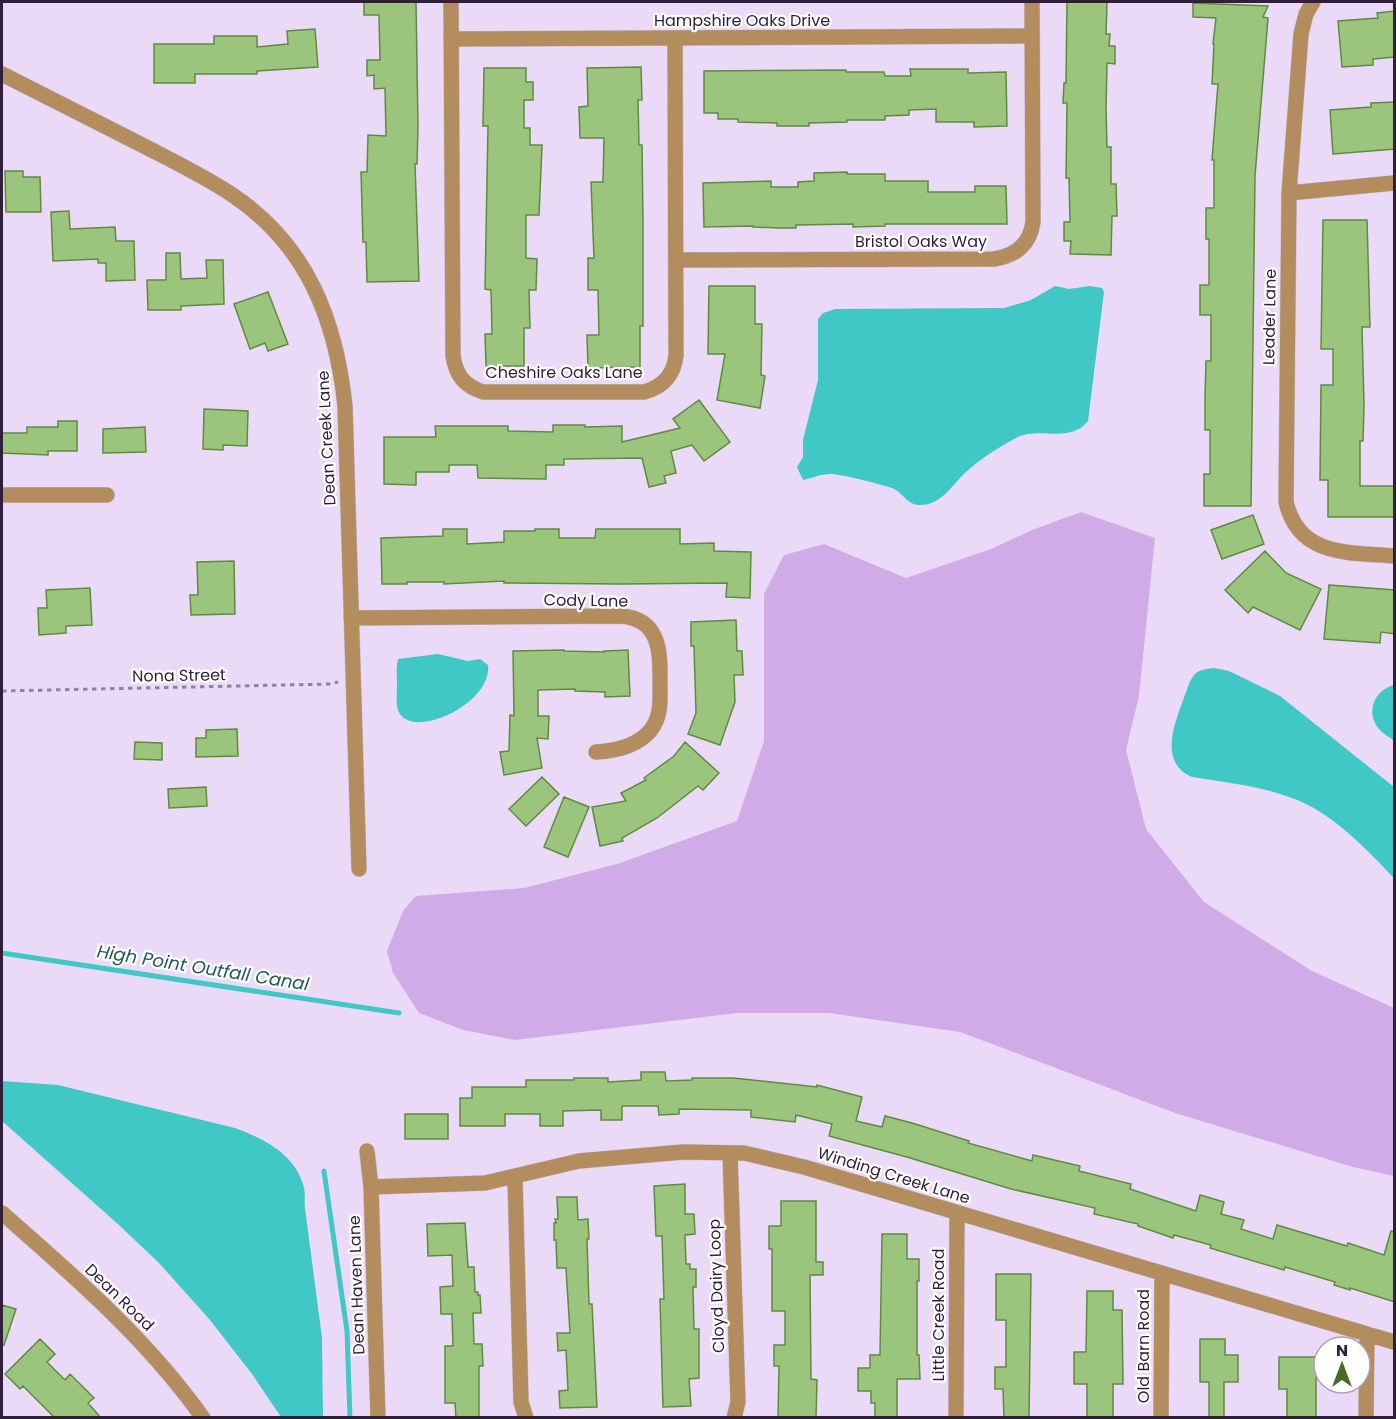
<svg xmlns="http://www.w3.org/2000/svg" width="1396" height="1419" viewBox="0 0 1396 1419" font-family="Poppins,sans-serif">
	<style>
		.green { fill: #d1abe7 }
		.water { fill: #3fc8c5 }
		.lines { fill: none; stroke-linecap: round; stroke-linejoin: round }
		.stream { stroke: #3fc8c5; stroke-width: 5 }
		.building { fill: #9bc57c; stroke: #628942; stroke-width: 1.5 }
		.minor-casing { stroke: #c9b8d5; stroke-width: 16 }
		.tertiary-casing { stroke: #c9b8d5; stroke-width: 16 }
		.path { stroke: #92809d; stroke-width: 3; stroke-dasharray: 4.5 4.5; stroke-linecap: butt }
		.minor { stroke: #b38d5d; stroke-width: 15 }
		.tertiary { stroke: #b38d5d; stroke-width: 15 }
		.labels { text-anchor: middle; stroke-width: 4.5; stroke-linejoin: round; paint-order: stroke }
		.street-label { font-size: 16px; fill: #301e3a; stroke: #fff }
		.water-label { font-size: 18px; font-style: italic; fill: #235b59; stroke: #fff }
	</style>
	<rect width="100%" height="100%" fill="#ebdaf7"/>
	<!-- green -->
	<path class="green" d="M1081,512L1155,538L1139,696L1126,750L1146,829L1204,902L1312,971L1394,1008V1176L1353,1167L1175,1113L960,1032L829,1013H737L515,1040L463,1030L419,1013L393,973L387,951L403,911L416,896L524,888L617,864L737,821L764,741V594L784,555L824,544L906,578L991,549L1032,530Z"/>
	<!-- water -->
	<path class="water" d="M1055,286L1069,289L1090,286L1102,288L1104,292L1088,421C1070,444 1039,426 1016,438C998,448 981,458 966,472C952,485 941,506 919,505C908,505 902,492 892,488C879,484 843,474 830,474C821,474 812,478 803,480L797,467L803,457V440L818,380V319L823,313L835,309L1004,308L1031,300Z
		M438,654L468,661L480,659L488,665C493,702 417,739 400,714C395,707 397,694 397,686C397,677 396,668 398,659Z
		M1214,668L1229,671L1280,696L1394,787V878C1368,851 1340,821 1306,804C1271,787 1229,783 1192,777C1160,763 1173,728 1182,703C1186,694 1189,679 1196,673C1201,669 1208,669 1214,668Z
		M1394,685V741C1390,737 1383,734 1379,729C1365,713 1374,690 1394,685Z
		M2,1081L58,1085L235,1128C263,1138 294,1154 303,1184C306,1192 304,1200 305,1208L322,1338L323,1417H281L252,1374L210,1320L159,1263L119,1225L2,1121Z"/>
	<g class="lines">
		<!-- stream -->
		<path class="stream" d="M2,953L399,1013
			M324,1171L347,1331L350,1418"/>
	</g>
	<!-- building -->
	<path class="building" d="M364,2H416L418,127L417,164H415L419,281L367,282L366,242H363L361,172H367L368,135L386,136L385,88L374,89V75L367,76V60H380L379,15H364Z
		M1067,2H1107L1106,34H1110L1109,46H1115V64L1107,63L1106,108L1107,147H1111V184H1116L1117,216H1112L1111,255L1070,254L1071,241H1064V222H1070L1069,178H1066L1067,103H1063L1064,83H1066Z
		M1193,3L1268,6L1263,17L1268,18L1255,176L1251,506H1204V474H1210V430H1205V398L1206,361H1211V315H1200V285H1209V239H1206V208H1214V160H1212L1218,84H1212L1214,44H1213L1216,18L1193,17Z
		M1395,11V57L1373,59V65L1342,67L1338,21L1378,18L1377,13Z
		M315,29L318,67L257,71V74H195V83H154V44H214V36H257V47L288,44L287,31Z
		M641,67L642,100H638L639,145H642L643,221V326H640V367L588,368L587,335H599L598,290H588V258H594L591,182H603L604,138H580L579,107L588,106L587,68Z
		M484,68H526V82H533V100H524V128H530V145H542L539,215H526V258L537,259L536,290H529L530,328H524V366H486L485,334H492L491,290L485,289L488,126H483Z
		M910,69H968V73L1006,72L1007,126L974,127V122H936V109L909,110V115L885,116V120H847V122L809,123V126H777V123L738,122V119H718V113H704V71L846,70V72H884L885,76H911Z
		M1395,102V149L1333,154L1330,110L1371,107V103Z
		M5,171H23V177H40L41,212H6Z
		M847,172V174H885V181H928V192H975V186H1006L1007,224H885V226L853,227V224L796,225V228H778L753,227V226L704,227L703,183L771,181V187H798V182L814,181V173Z
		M69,211L70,229L115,227L116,241H134L135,280L106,281V263H98V259L53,261L51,212Z
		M1323,220H1367L1370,327H1362L1364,405L1363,441H1360V486H1395V517H1328V480H1320L1321,385H1333V349H1321Z
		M166,253H180L181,279L207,278L206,260H223L224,304L181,306V310H148L147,280H166Z
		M709,286H755V324H762L761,375L765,376L760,408L717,400L725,354H708Z
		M268,292L288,344L268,351L265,343L250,349L234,304Z
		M699,400L730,442L704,461L692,445L671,451L676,473L664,476L666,483L649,487L642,458L564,459V465H546V479L478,478L477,465H449V472H416V485L384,484V437H436L435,426H508V431L553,432V425H585V427L622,426V442L680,428L673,419Z
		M204,409L248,411L247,446L223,445V450L203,449Z
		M58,421H77V451H48V455L2,453V433H27V427H58Z
		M145,427L146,452L103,453V429Z
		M1253,515L1264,544L1222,559L1211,530Z
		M443,529H467V544L504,542V531H535V529H559V538H595L596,529H680V544L714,543V551L751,552L750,598L726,597L727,583L620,584L504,583V581L444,584V582H407V584H382L381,538L443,536Z
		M1265,551L1286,573L1321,589L1300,630L1253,607L1248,613L1225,590Z
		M234,561L235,614L191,615L190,595H198L197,562Z
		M1329,585L1395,590V634L1381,632L1380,643L1324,639Z
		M90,588L92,625L66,626V633L39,635L38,608H47L46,590Z
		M736,620L737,651H742L743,675H734L735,702L720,745L688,734L696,713L694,646H691V622Z
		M564,650V651L604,652V651L628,650L630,696L605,697V692L575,691V689L538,690V716H549L548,739L537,738L542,768L504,775L500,752L509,751L510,715L514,716L513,651Z
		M237,729L238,756L196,757V738H206V730Z
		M135,742L162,743V760L134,759Z
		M685,742L719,773L703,790L698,786L657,818L622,838L623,841L600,846L592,807L626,801L621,793L646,780L644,778L674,756Z
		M542,777L559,794L526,826L509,809Z
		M206,787L207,806L169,808L168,789Z
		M564,797L589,807L568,857L544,847Z
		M641,1072H665L666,1081L692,1080V1078H733L817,1087V1085L862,1097L856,1121L882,1127L885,1116L912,1123L969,1141L968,1143L1032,1161L1033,1155L1080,1166L1079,1171L1131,1184L1130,1189L1196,1211L1200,1195L1224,1202L1221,1214L1244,1220L1241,1229L1273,1239L1277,1225L1347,1246L1348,1243L1384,1255L1391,1231L1395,1232V1302L1350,1288V1290L1334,1285L1335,1282L1285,1267L1284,1270L1210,1248L1211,1245L1174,1235L1173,1238L1138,1226V1224L1094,1214L1095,1208L1011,1189L907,1157L829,1136L832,1124L796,1115L795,1122L751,1117V1110L679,1109V1114L659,1115L658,1106H622V1120H601V1110L563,1111V1126H540V1114H505V1126H460V1098H472V1087H526V1080H574V1078H608V1082L641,1080Z
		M405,1114H448V1139H405Z
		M685,1184V1214H694L695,1234L685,1235L686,1264H690V1269H696V1287H693L694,1329H699V1378L689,1379L691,1406L663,1407L660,1299H664L662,1236H656L654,1186Z
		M557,1197H577L578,1220L588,1219L589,1239H587L589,1304H592L597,1407L560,1408L559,1391L568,1390L566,1350L558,1351L557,1333H570L566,1268H557L556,1240H554V1223H556L555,1219H558Z
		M781,1201H816V1262H823V1275H810L811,1379L817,1380L816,1418H778L779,1366H774V1345H785V1311H772V1249H769V1226H781Z
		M465,1223L468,1267H474L475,1292H478V1295H480L481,1313H473L474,1344H482L483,1366H479V1418H456L455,1403H445V1346H453L452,1314H441L440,1287L453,1286L452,1255L428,1256L427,1224Z
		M882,1234H907V1259H919V1281H917V1355H919L920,1379H897V1418H875V1403H871V1391H858V1368H870V1355H880Z
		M996,1274H1031L1029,1418H1004L1003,1389H995V1367H1006V1320H996Z
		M1087,1291H1113V1310H1122L1123,1384H1113V1418H1087V1384H1074V1352H1086Z
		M2,1305L16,1309L4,1345H2Z
		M40,1339L55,1354L47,1362L65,1380L70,1374L94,1398L88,1403L101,1418H55L23,1386L20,1389L5,1374Z
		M1200,1339H1225V1355H1238V1382H1224V1418H1209V1382H1200Z
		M1279,1357H1324V1376H1316V1418H1287V1389H1279Z"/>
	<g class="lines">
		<defs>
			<path id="minor" d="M451,2L453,356C456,376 465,386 483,392H644C663,387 674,375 676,355L675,38
				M1313,2L1306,14L1301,34L1289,193L1286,502C1299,557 1348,552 1394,556
				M451,39L1032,36
				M2,74C49,98 96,122 144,146C173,161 204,176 231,194C307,244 336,320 345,406L359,869
				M1289,193L1394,183
				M677,260L994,259C1015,256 1030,245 1033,222L1032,2
				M2,495H107
				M351,618L621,616C661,619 660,653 660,682C660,700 662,716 650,731C636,747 615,751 596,752
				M367,1151L371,1187L378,1418
				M730,1153L738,1402L734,1418
				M515,1178L521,1402L526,1418
				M371,1187L485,1183L579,1161L683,1152L744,1153L804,1167L1394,1342
				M956,1418L957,1213
				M1161,1418L1162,1274
				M1366,1418L1367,1334"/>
			<path id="tertiary" d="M2,1213C74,1276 147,1339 203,1418"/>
		</defs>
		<!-- minor casing -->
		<use href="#minor" class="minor-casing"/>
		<!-- tertiary casing -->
		<use href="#tertiary" class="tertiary-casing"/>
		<!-- path -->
		<path class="path" d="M2,691L331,684L338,682"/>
		<!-- minor -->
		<use href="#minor" class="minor"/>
		<!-- tertiary -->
		<use href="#tertiary" class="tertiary"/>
	</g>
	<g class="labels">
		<!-- street labels -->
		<g class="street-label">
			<text x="742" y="26">Hampshire Oaks Drive</text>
			<text x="921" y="247">Bristol Oaks Way</text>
			<text transform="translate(1269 317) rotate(-89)" y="6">Leader Lane</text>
			<text x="564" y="378">Cheshire Oaks Lane</text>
			<text transform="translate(326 438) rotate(-93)" y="6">Dean Creek Lane</text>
			<text transform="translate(586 600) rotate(1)" y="6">Cody Lane</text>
			<text transform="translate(179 675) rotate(-1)" y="6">Nona Street</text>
			<text transform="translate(894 1175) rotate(17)" y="6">Winding Creek Lane</text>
			<text transform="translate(356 1285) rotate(-92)" y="6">Dean Haven Lane</text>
			<text transform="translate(716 1286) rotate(-92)" y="6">Cloyd Dairy Loop</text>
			<text transform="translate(120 1297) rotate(44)" y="6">Dean Road</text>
			<text transform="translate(938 1315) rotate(-90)" y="6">Little Creek Road</text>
			<text transform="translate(1143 1346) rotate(-90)" y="6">Old Barn Road</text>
		</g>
		<!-- water labels -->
		<g class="water-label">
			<text transform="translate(203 968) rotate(9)" y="6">High Point Outfall Canal</text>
		</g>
	</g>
	<!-- border -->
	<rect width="1396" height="1419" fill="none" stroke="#301e3a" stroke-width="6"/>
	<!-- north arrow -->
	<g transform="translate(1342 1365)"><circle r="28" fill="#ffffff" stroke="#aca5b0" stroke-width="1.5"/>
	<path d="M0-4.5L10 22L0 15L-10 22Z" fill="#476c26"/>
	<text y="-9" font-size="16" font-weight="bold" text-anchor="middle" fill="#301e3a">N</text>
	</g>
</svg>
